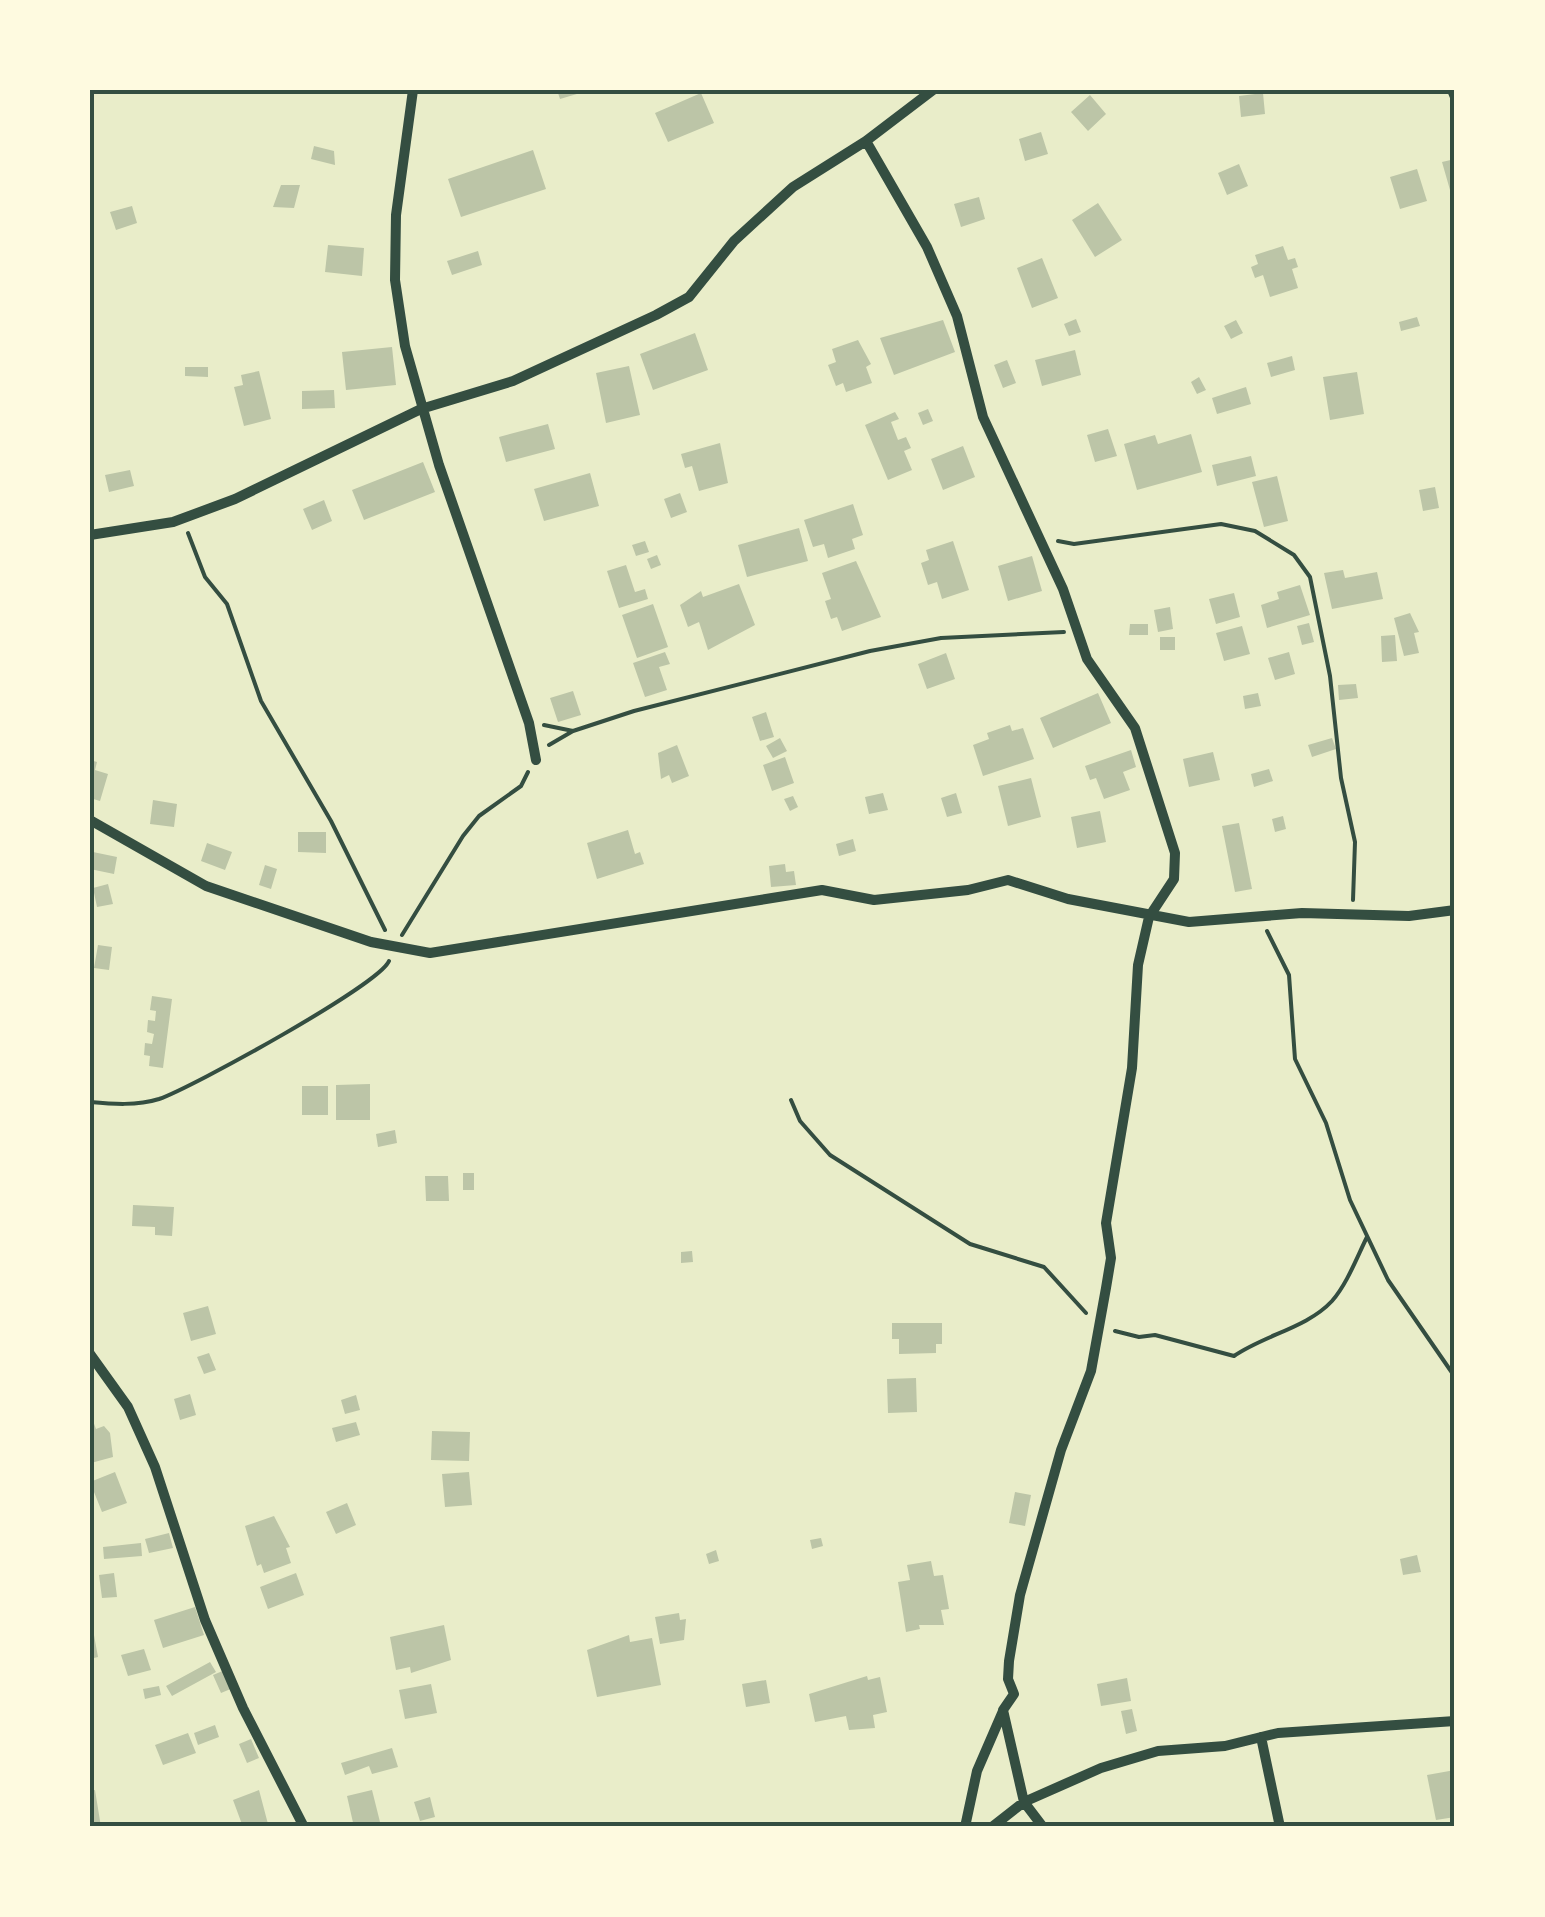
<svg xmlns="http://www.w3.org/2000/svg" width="1545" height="1917" viewBox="0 0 1545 1917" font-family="Figtree,sans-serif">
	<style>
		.building { fill: #bcc5a7 }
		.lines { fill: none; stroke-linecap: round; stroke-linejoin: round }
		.path { stroke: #344e41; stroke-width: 4 }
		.minor { stroke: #344e41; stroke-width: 10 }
		.neatline { fill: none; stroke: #344e41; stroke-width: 4 }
	</style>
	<rect width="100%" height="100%" fill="#e9edc9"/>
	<!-- building -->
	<path class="building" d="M557,90H587V91L560,99Z
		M701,93L714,123L668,142L655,113Z
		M1263,93L1265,114L1241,117L1239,96Z
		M1090,95L1106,114L1088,131L1071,112Z
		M1041,132L1048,154L1025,161L1019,139Z
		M314,146L334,151L335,165L311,159Z
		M533,150L546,189L461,217L448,179Z
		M1455,159V204H1454L1442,162Z
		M1239,164L1248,186L1227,195L1218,173Z
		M1417,169L1427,201L1400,209L1390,177Z
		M281,185H300L294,208L273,207Z
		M979,197L985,219L961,227L954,204Z
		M1098,203L1122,240L1095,257L1072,220Z
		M132,206L137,223L116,230L110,212Z
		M328,245L364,248L362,276L325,272Z
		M1283,246L1288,260L1295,258L1298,267L1292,269L1298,288L1270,297L1263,275L1255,278L1251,267L1258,264L1255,255Z
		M478,251L482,265L452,275L447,261Z
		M1042,258L1058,298L1032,308L1017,268Z
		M1417,317L1420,326L1401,331L1399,322Z
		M1076,319L1081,332L1069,336L1064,324Z
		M943,320L955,352L894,375L880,338Z
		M1236,320L1243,333L1231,339L1224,326Z
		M695,333L708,370L653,390L640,354Z
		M858,340L871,364L866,367L872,383L846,392L843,383L836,386L828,365L836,362L832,349Z
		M392,347L396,385L346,390L342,352Z
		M1075,350L1081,375L1042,386L1035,360Z
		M1292,356L1295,370L1271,377L1267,363Z
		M1007,360L1016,383L1003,388L994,365Z
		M629,366L640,415L606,423L596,373Z
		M185,367H208V377L185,376Z
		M259,371L271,419L244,426L234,387L243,385L241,375Z
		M1357,372L1364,414L1330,420L1323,377Z
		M1199,377L1206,390L1197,394L1191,382Z
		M1246,387L1251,404L1217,414L1212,398Z
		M334,390L335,408L302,409V391Z
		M928,409L933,421L923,425L918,413Z
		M895,412L899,419L891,422L898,440L906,437L911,448L904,451L912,470L888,480L865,425Z
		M548,424L555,449L506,462L499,437Z
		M1108,429L1117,456L1095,462L1087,435Z
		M1191,434L1202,472L1137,490L1124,444L1155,435L1158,444Z
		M720,443L728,483L699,491L692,466L685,468L681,454Z
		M963,446L975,477L943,490L931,459Z
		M1251,456L1256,476L1217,486L1212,465Z
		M423,462L435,492L364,520L352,490Z
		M130,470L134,486L109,492L105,475Z
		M590,473L599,506L544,521L534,489Z
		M1277,476L1288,521L1264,527L1252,482Z
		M1435,487L1439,508L1423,511L1419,490Z
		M680,493L687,512L671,518L664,499Z
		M324,500L332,521L312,530L303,509Z
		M853,504L863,535L852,539L855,549L828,558L824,544L813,547L804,520Z
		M799,528L808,561L747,577L738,545Z
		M645,541L649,552L636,556L632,545Z
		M953,541L969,590L942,599L937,582L928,585L921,563L929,560L926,550Z
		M657,555L661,565L651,569L647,559Z
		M1032,556L1042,591L1008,601L998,566Z
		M856,561L881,617L842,631L837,617L831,619L825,601L831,599L822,573Z
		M626,565L635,592L645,589L648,599L619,608L607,571Z
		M1343,570L1345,578L1377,572L1383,599L1332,609L1324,573Z
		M739,584L755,625L708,650L699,622L688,627L680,605L701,591L703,597Z
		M1300,585L1310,615L1267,628L1261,605L1279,599L1277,592Z
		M1234,593L1240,617L1216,624L1209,599Z
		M653,604L668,647L637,658L622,615Z
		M1170,607L1173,629L1158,632L1154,610Z
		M1410,613L1419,632L1414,633L1419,653L1404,656L1394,618Z
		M1309,623L1314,642L1302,645L1297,626Z
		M1130,624H1148V635H1129Z
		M1242,626L1250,654L1224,661L1216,633Z
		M1395,635L1397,661L1382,662L1381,636Z
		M1160,637H1175V650H1160Z
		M665,652L670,664L659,667L667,690L645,697L633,663Z
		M1289,652L1295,674L1275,680L1268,658Z
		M946,653L955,679L927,689L918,664Z
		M1356,684L1358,698L1339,700L1338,685Z
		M573,691L581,715L558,722L550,698Z
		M1098,693L1111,723L1053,748L1040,718Z
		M1258,693L1261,706L1245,709L1243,696Z
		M766,712L774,737L760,741L752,717Z
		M1010,725L1012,731L1023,728L1034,759L983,776L973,745L989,739L987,733Z
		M780,738L787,751L773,758L766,746Z
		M1332,738L1336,749L1312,757L1308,745Z
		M677,745L689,776L672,783L669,775L661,779L658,753Z
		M1131,750L1136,767L1123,772L1130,790L1104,799L1096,778L1090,780L1085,766Z
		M1213,752L1220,780L1189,787L1183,759Z
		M785,757L794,783L772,791L763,765Z
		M90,760L97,762L95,770L108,774L100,801L90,798Z
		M1269,769L1273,781L1254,787L1251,774Z
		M1031,778L1041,817L1008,826L998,786Z
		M883,793L888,810L869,814L865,797Z
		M956,793L962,813L947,817L941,798Z
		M793,796L798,807L790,811L784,799Z
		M153,800L177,804L174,827L150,824Z
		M1100,811L1106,842L1077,848L1071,817Z
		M1283,816L1286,829L1275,832L1272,819Z
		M1239,823L1252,889L1235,892L1222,826Z
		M628,830L635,854L640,852L644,864L597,879L587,843Z
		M298,832H326V853L298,852Z
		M853,839L856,851L839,856L836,844Z
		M207,843L232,852L225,870L201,861Z
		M93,852L117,857L114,874L90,869Z
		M785,864L786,872L794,871L796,885L771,887L769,866Z
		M265,865L277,869L271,889L259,885Z
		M108,884L113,904L97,907L93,888Z
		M98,945L112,947L109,970L94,968Z
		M152,996L172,999L163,1068L149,1066L150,1056L144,1055L145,1043L152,1044L154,1034L147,1032L148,1020L155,1021L156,1011L150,1010Z
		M370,1084V1120H336V1085Z
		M302,1086H328V1115H302Z
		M395,1130L397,1143L378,1147L376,1134Z
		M463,1173H474V1190H463Z
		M425,1176H448L449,1201H426Z
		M133,1205L174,1207L172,1236L155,1235V1227L132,1226Z
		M692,1251L693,1262L681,1263V1252Z
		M208,1306L216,1334L191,1341L183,1313Z
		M892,1323H942V1344H936V1353L899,1354V1339H892Z
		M209,1353L216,1370L204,1374L197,1357Z
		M916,1378L917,1412L888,1413L887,1379Z
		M190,1394L196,1415L180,1420L174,1399Z
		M356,1395L360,1410L345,1414L341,1400Z
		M93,1421L96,1429L104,1426L110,1433L113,1457L91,1463Z
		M356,1422L360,1435L336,1442L332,1428Z
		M432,1431L470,1432L469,1461L431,1460Z
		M115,1472L127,1503L102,1512L90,1482Z
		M469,1472L472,1505L445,1507L442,1474Z
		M1015,1492L1031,1495L1025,1526L1009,1523Z
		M347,1503L356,1525L336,1534L326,1512Z
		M274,1516L290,1547L286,1548L291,1563L264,1573L261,1564L257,1566L245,1526Z
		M169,1533L173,1548L149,1553L145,1539Z
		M821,1538L823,1546L812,1549L810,1540Z
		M141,1543L142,1556L104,1559L103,1547Z
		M716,1550L719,1561L709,1564L706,1554Z
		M1417,1555L1421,1572L1403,1575L1400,1559Z
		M931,1561L934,1576L943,1575L949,1609L941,1610L944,1625H919L920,1629L906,1632L898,1582L910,1580L907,1565Z
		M114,1573L117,1597L102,1598L99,1575Z
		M296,1573L304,1595L268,1609L260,1587Z
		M195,1607L204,1635L163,1648L154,1620Z
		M679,1613L680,1620L686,1619L684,1640L660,1644L655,1617Z
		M92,1624L98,1657L90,1659V1625Z
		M444,1625L451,1660L411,1673L410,1667L396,1670L390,1637Z
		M629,1635L630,1642L652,1638L661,1685L597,1697L587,1650Z
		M144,1649L151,1670L128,1676L121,1655Z
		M210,1662L216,1672L172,1696L166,1686Z
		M225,1670L233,1688L221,1693L213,1675Z
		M867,1676L868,1680L880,1677L887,1712L873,1715L875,1728L849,1730L846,1716L815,1722L809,1694Z
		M1127,1678L1131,1701L1101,1706L1097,1684Z
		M766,1680L770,1703L746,1707L742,1684Z
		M431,1684L437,1713L405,1719L399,1690Z
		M159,1686L161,1695L145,1699L143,1689Z
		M1132,1709L1137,1731L1126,1734L1121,1711Z
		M215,1725L219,1737L198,1745L194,1733Z
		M188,1733L196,1753L163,1765L155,1745Z
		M251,1739L259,1758L247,1763L239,1744Z
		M392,1748L398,1767L372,1774L369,1766L345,1775L341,1763Z
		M1455,1770V1817L1436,1820L1427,1775Z
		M95,1790L101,1827H90V1791Z
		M259,1790L268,1824L243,1827L233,1800Z
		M372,1790L380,1822L354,1827L347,1796Z
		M430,1797L435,1817L420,1821L414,1802Z"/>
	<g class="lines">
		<!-- path -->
		<path class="path" d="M188,533L205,577L227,604L261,701L331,821L385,930
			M1058,541L1074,544L1221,524L1255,531L1294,555L1310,577L1330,676L1341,778L1355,842L1353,900
			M544,725L573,731
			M549,745L573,731L634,711L870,651L941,638L1064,632
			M1267,931L1289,975L1295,1059L1326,1123L1350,1200L1388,1280L1455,1377
			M402,935L463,836L479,816L521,786L528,772
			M791,1100L800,1121L830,1155L970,1244L1044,1267L1086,1313
			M90,1102C112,1104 137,1106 159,1099C191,1088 379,985 389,961
			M1115,1331L1139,1337L1155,1335L1234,1356C1264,1335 1307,1328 1332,1301C1347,1284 1357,1257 1367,1237"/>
		<!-- minor -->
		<path class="minor" d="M413,90L396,215L395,280L405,346L439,465L529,723L536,760
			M1452,90L1455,97
			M866,141L927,247L957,316L983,417L1063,589L1087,659L1135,728L1175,853L1174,879L1149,917L1138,965L1132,1068L1106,1223L1111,1258L1106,1288L1091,1371L1061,1450L1020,1595L1009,1661L1008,1679L1014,1694L1003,1710L1024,1802L1043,1827
			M90,535L173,522L235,499L421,409L513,381L656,315L689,297L734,241L793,187L866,141L933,90
			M90,820L206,886L371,942L430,953L822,890L874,900L968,890L1008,880L1068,899L1189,922L1302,913L1409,916L1455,910
			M90,1354L128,1407L155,1467L205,1620L243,1708L304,1827
			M1261,1737L1280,1827
			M965,1827L977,1771L1003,1711
			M992,1827L1024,1802L1101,1768L1158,1751L1225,1746L1278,1733L1455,1721"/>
	</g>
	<!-- border -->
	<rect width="1545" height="1917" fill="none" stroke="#fefae0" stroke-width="185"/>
	<rect x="92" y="92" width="1360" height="1732" class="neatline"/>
</svg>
